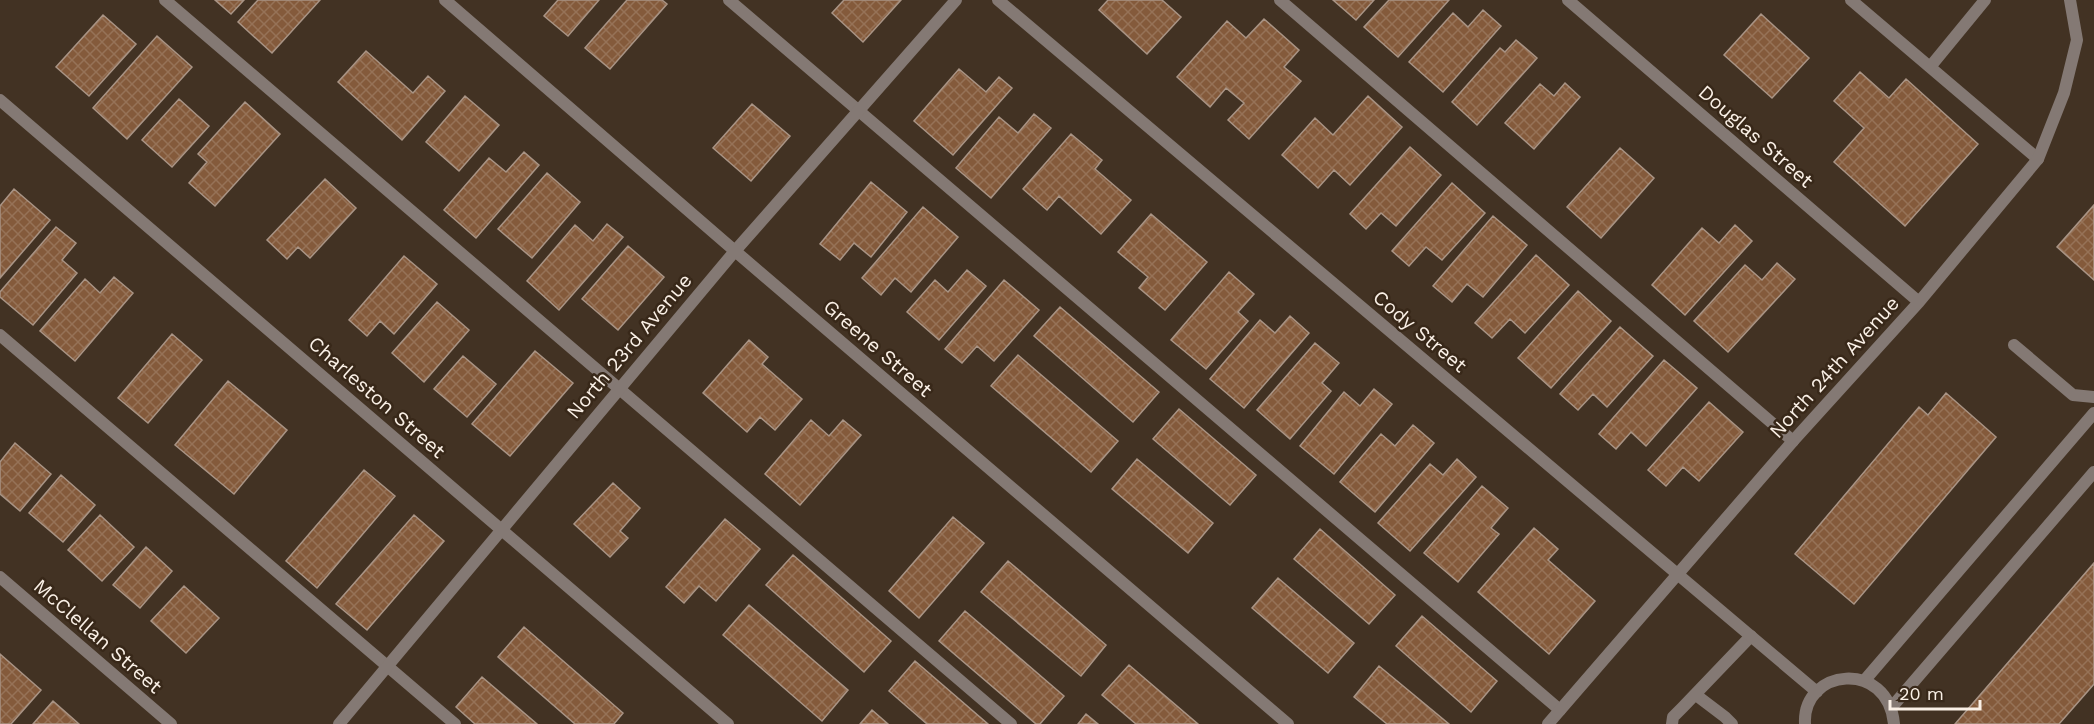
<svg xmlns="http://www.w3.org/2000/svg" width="2094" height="724" viewBox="0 0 2094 724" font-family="'Work Sans',sans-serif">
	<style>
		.building { fill: url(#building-cross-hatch); stroke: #a99485; stroke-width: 1.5 }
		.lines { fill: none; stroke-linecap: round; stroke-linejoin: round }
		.service { stroke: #847974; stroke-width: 12 }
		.minor { stroke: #847974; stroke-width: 12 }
		.labels { text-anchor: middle; stroke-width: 5; stroke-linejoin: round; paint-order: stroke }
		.street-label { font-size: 20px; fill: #faf0e6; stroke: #382819 }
	</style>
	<defs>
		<pattern id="building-cross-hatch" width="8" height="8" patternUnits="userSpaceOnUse" patternTransform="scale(1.5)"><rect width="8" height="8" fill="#845a3b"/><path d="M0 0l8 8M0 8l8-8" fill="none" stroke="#967257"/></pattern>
	</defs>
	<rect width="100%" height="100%" fill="#423223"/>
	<!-- building -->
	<path class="building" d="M215,0H244L231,14Z
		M258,0H320L272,53L238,22Z
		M558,0H599L568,36L544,16Z
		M627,0H662L667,4L610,69L585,48Z
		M844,0H901L863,42L832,13Z
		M1108,0H1162L1181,17L1147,54L1099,10Z
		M1333,0H1374L1356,20Z
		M1389,0H1449L1398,57L1364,27Z
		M1483,10L1501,26L1443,92L1409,62L1453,13L1468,27Z
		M1761,14L1809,58L1772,98L1724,55Z
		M103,15L136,44L89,96L56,67Z
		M1264,19L1299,50L1284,67L1301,81L1249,139L1228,120L1244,103L1226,88L1210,107L1177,77L1227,21L1246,38Z
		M157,36L192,67L127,139L93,108Z
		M1516,40L1537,58L1477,125L1452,102L1500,48L1505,52Z
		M366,51L413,93L428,76L445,91L402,140L338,82Z
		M959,69L986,92L999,77L1012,88L953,155L914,121Z
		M1860,72L1889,98L1906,79L1978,144L1905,226L1834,162L1864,128L1834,101Z
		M1565,83L1580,97L1534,149L1505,123L1540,84L1554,96Z
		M465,96L499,125L459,171L426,142Z
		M1368,96L1402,127L1350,185L1334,170L1318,188L1282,155L1315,118L1333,135Z
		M179,99L209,126L172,167L142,140Z
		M245,102L280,134L215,206L189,183L207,162L198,154Z
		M752,104L790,136L751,181L713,148Z
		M1034,114L1051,128L991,198L956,168L999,117L1018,133Z
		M1071,134L1102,160L1095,169L1131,200L1101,234L1059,196L1047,210L1023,189Z
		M1410,147L1441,175L1396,226L1381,213L1366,229L1350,214Z
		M1620,148L1654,178L1601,238L1567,207Z
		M524,152L539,165L476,238L444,210L489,158L506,172Z
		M547,173L580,202L532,258L498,229Z
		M325,179L356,208L310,258L298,247L287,259L267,240Z
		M871,182L907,212L871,257L854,243L840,260L820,244Z
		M1452,183L1485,213L1442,260L1426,247L1409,266L1392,251Z
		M14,189L50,220L0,278V206Z
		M2094,205V280L2057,247Z
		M923,207L958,237L911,292L895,278L881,295L862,278Z
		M1151,214L1207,262L1165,310L1139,288L1148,277L1118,252Z
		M1493,216L1527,245L1483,297L1467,284L1452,302L1433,286Z
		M607,224L623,237L559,310L527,281L575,225L593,241Z
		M1735,225L1752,241L1685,315L1652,285L1702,228L1719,243Z
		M56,227L76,243L62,260L77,273L33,325L0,297V292Z
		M628,246L664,277L618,330L582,299Z
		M1536,255L1569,285L1525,333L1510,319L1492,338L1475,323Z
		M404,256L437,284L394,334L380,321L367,336L349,320Z
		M1777,263L1795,279L1728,352L1694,321L1745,265L1762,280Z
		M967,270L986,286L939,340L907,312L935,280L948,292Z
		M1229,272L1254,294L1238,312L1248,321L1206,369L1171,340Z
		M114,277L133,293L75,361L40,331L85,279L100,293Z
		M1004,280L1039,310L994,361L977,346L962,363L945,349Z
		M1578,291L1611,321L1551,388L1518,358Z
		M437,302L469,330L424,382L392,353Z
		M1060,307L1159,392L1133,422L1034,336Z
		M1290,316L1309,333L1244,408L1210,379L1260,320L1275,333Z
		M1620,327L1653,356L1607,407L1593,394L1578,410L1560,394Z
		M172,334L202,360L148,423L118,398Z
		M749,340L768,357L762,364L802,399L775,430L760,417L747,432L703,393Z
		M1315,343L1339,363L1322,383L1331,391L1290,439L1257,410Z
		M535,351L573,383L510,456L472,424Z
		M1018,355L1118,441L1091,472L991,386Z
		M463,356L496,384L467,417L434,389Z
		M1664,360L1697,388L1646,446L1631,432L1616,449L1599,434Z
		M228,381L287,430L234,494L175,445Z
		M1374,389L1392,404L1334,474L1300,446L1344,392L1360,406Z
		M1946,393L1996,437L1854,604L1795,554L1919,407L1928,415Z
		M1709,402L1743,432L1699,481L1683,467L1666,486L1648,470Z
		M1179,409L1256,475L1230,505L1153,439Z
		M811,420L829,436L843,420L861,435L800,505L765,474Z
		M1413,425L1434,443L1375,512L1340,482L1381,434L1395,446Z
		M15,443L51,474L20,511L0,494V462Z
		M1137,459L1213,523L1188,553L1112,489Z
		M1457,459L1476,477L1410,551L1378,523L1430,464L1443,475Z
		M364,470L395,496L317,588L286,561Z
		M61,475L95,505L63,542L29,513Z
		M613,483L640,508L620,531L628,538L610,557L574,524Z
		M1482,486L1508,508L1491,528L1499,534L1458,582L1424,553Z
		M100,515L134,547L102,581L68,550Z
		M414,515L444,541L367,630L336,604Z
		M953,517L984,543L919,618L889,591Z
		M725,519L760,549L716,601L699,586L684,603L666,587Z
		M1534,528L1558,549L1548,560L1595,601L1549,654L1478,592Z
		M1320,529L1395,595L1369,624L1294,559Z
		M146,547L172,571L140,608L113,585Z
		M793,555L891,641L864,672L766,585Z
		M1008,561L1106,645L1081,676L981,592Z
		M2094,563V684L2059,724H1955Z
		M1278,578L1354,643L1328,673L1252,608Z
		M184,586L219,618L186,653L151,621Z
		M749,605L848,690L822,721L723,635Z
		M965,611L1064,696L1040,724H1036L939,641Z
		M1422,616L1497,681L1471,712L1396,646Z
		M524,627L623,713L614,724H575L498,657Z
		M0,654L41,690L11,724H0Z
		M915,661L988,724H927L889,691Z
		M1129,665L1198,724H1136L1102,695Z
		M1379,666L1449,724H1387L1354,697Z
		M482,677L537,724H475L456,707Z
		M53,701L79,724H33Z
		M872,710L888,724H860Z
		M1086,714L1098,724H1078Z"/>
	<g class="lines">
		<!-- service -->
		<path class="service" d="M165,0L1011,724
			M729,0L1560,710
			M1280,0L1793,441
			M1851,0L2038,159
			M1930,67L1985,0
			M0,335L455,724
			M2014,345L2073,395L2094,397
			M1696,695L1725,717L1732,724
			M1672,724L1673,717L1683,707L1751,636"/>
		<!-- minor -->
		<path class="minor" d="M445,0L735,251L1288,724
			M998,0L1817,692
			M1568,0L1919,302
			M0,100L728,724
			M0,577L171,724
			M1864,681L2094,413
			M1891,708L2094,472
			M339,724L735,251L956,0
			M1548,724L1793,441L1919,302L2038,159L2064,93L2077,40L2070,0
			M1805,724C1802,668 1888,659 1894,724"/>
	</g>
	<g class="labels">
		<!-- street labels -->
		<g class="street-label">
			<text transform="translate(1756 136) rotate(41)" y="7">Douglas Street</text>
			<text transform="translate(1420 331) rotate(40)" y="7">Cody Street</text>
			<text transform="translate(629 346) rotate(-50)" y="7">North 23rd Avenue</text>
			<text transform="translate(878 348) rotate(41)" y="7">Greene Street</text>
			<text transform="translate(1834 367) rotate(-48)" y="7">North 24th Avenue</text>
			<text transform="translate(377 397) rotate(41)" y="7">Charleston Street</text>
			<text transform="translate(98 636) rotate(41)" y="7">McClellan Street</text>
		</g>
	</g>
	<!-- scale -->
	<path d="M1890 700v9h90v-9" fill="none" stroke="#faf0e6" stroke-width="3"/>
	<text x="1899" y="700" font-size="18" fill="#faf0e6" stroke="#382819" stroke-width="4.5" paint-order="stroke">20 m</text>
</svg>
